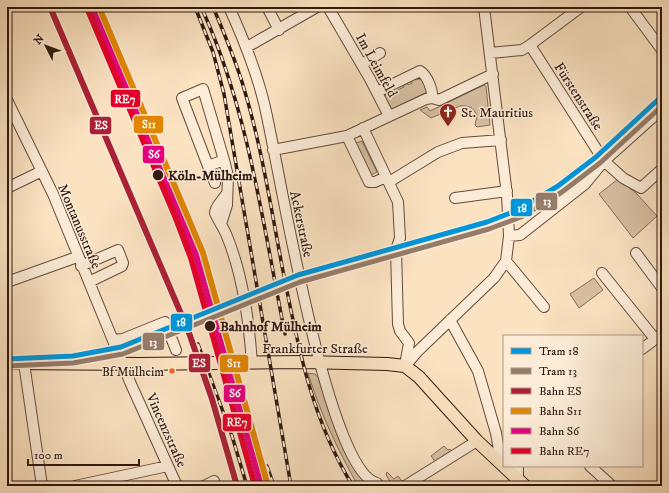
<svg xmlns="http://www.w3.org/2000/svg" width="669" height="493" viewBox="0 0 669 493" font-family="'IM FELL DW Pica',serif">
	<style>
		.green { fill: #d8c0a3; stroke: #846c5a }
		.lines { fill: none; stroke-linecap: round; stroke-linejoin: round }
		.minor-casing { stroke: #634b3c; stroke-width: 12 }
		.major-casing { stroke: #301910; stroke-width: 14 }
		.minor { stroke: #fcecd7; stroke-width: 10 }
		.major { stroke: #fbe2c1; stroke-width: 12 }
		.rail-casing { stroke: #301910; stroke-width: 3.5 }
		.rail { stroke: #fcecd7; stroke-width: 2; stroke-dasharray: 6; stroke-linecap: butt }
		.rail-1-casing { stroke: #fcecd7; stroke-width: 9 }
		.rail-2-casing { stroke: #fcecd7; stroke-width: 9 }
		.rail-3-casing { stroke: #fcecd7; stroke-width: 9 }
		.rail-4-casing { stroke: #fcecd7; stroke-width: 9 }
		.rail-1 { stroke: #aa2135; stroke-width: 6 }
		.rail-2 { stroke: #e08602; stroke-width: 6 }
		.rail-3 { stroke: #e6007e; stroke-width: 6 }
		.rail-4 { stroke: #e4002b; stroke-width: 6 }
		.tram-1-casing { stroke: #fcecd7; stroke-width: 8 }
		.tram-2-casing { stroke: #fcecd7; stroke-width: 8 }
		.tram-1 { stroke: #0095da; stroke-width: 5 }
		.tram-2 { stroke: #967b68; stroke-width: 5 }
		.stop-dot { fill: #301910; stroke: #fcecd7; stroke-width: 1.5 }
		.bus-dot { fill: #f26522; stroke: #fcecd7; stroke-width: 1.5 }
		.labels { text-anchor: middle; stroke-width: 3; stroke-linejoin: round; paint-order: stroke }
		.bus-label { font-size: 13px; fill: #301910; stroke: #fcecd7; text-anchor: end }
		.street-label { font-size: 14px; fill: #301910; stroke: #fcecd7 }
		.poi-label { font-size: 14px; fill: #301910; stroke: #fcecd7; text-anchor: start }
		.stop-label { font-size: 14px; font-weight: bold; fill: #301910; stroke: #fcecd7; text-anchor: start }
		.line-badge { stroke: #fcecd7; stroke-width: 1.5 }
		.badge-label { font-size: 11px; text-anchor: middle; font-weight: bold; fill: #fff }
	</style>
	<rect width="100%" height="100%" fill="#fbe2c1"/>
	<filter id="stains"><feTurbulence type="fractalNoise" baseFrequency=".005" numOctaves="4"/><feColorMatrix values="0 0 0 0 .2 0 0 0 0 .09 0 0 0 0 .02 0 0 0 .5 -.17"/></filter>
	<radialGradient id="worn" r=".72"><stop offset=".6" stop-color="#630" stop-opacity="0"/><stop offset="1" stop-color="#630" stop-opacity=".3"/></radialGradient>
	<!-- green -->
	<path class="green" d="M415,77L417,80L422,78L427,92L393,109H389L384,97L386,95L384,92L391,88L393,92L404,87L402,83L406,81L408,85L412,83L410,79Z
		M484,85L486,86L490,125L477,127L475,125L477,116C474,108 469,105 460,106L431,118L420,110L427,107L430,111Z
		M362,141L377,172L371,175L356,143Z
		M618,179L636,193L657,216L633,238L599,194Z
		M594,278L603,290L579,308L570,294Z
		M308,373L315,374L319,379L328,408L338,432L367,486H358C338,450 320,413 308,373Z
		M444,446L448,450L450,449L453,453L436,463L431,456Z
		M387,472L394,479L398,476L403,483L399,486H393L386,475Z"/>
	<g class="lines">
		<defs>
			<path id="minor" d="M229,7C243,38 256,70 264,103C278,158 326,472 377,483
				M267,7L279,30
				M328,7L370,79L389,116
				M630,7L662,50
				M530,45L604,161L623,178L641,188L662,169
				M247,47L317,7
				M490,53L522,50L530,45L581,7
				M362,64L380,53
				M203,89L224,160L208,166L182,98Z
				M377,92L420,71C427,75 433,90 432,98
				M7,100L53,194L130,382L177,486
				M363,128L398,202L400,238L396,250L398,324L400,331L409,343L405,365
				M347,136L369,182H375L386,177
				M273,150L347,136L426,99L432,98L439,100L493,74
				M208,166L215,183
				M389,182L438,152L462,143L501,140
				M7,188L42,171
				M227,193C224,199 215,206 215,213C218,220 223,227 226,234C243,274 249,320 252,363
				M455,198L507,191
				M221,224L227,205L228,176L224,160
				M509,236L520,235L585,184L604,161L662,109
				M636,253L662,288
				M506,261L544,307
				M81,266L118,250L123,263L122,266L89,282
				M602,273L655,339
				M7,282L77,257
				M450,320L478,371L496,433L501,463
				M113,340L123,339L165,322L176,350
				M642,349L662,334
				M24,363L42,486
				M405,366L417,352L494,278L506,261L509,236L507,195L484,7
				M590,466L612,486
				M75,486L168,466
				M204,486L214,481
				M405,486L477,441
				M512,486L518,479V466"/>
			<path id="major" d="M7,363L140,364L304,362L387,364L405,366L419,377L477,441L525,486"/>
		</defs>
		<!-- minor casing -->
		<use href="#minor" class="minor-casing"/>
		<!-- major casing -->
		<use href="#major" class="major-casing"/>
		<!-- minor -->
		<use href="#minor" class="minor"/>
		<!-- major -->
		<use href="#major" class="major"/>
		<defs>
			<path id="rail" d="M195,7L213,52L224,94L291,486
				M213,7C225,35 237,63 245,92C262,149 271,208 282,266C297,342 311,419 353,486
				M203,11C249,113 263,225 285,334
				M198,344L232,436L247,486
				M267,466L274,486"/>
		</defs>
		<!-- rail casing -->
		<use href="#rail" class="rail-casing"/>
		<!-- rail -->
		<use href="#rail" class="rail"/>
		<defs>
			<path id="rail-1" d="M50,7L188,330L212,399L237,486"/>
			<path id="rail-2" d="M99,7L203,253L268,486"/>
			<path id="rail-3" d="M93,10L196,255L261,486"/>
			<path id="rail-4" d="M88,10L175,216L191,258L255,486"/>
		</defs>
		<!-- rail-1 casing -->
		<use href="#rail-1" class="rail-1-casing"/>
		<!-- rail-2 casing -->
		<use href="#rail-2" class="rail-2-casing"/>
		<!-- rail-3 casing -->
		<use href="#rail-3" class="rail-3-casing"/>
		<!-- rail-4 casing -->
		<use href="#rail-4" class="rail-4-casing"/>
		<!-- rail-1 -->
		<use href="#rail-1" class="rail-1"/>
		<!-- rail-2 -->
		<use href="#rail-2" class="rail-2"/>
		<!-- rail-3 -->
		<use href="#rail-3" class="rail-3"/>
		<!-- rail-4 -->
		<use href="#rail-4" class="rail-4"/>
		<defs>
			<path id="tram-1" d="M7,359L73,356L121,347L298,275L487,222L518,210L558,186L596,157L662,96"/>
			<path id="tram-2" d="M7,366L73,363L123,354L300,282L489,229L521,217L562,192L600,163L662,106"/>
		</defs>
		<!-- tram-1 casing -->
		<use href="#tram-1" class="tram-1-casing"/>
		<!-- tram-2 casing -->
		<use href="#tram-2" class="tram-2-casing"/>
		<!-- tram-1 -->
		<use href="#tram-1" class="tram-1"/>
		<!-- tram-2 -->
		<use href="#tram-2" class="tram-2"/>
	</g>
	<!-- icons -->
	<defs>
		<symbol id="church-pin" viewBox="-11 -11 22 30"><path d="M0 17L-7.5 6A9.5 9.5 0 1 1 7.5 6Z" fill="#8f2418" stroke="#fcecd7"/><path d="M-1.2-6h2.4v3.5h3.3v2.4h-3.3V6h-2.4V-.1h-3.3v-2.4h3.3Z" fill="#fff"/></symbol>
	</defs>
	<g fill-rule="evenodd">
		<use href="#church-pin" x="438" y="102" width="20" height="27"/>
	</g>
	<!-- markers -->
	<g class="stop-dot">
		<circle cx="158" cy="175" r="6"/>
		<circle cx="210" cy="326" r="6"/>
	</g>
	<circle class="bus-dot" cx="172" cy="371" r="3.5"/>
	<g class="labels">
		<!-- bus labels -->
		<g class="bus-label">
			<text x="164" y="376">Bf Mülheim</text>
		</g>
		<!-- street labels -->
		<g class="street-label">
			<text transform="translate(377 65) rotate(61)" y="5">Im Leimfeld</text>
			<text transform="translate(579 96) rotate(57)" y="5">Fürstenstraße</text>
			<text transform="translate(302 224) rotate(78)" y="5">Ackerstraße</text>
			<text transform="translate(80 226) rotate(67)" y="5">Montanusstraße</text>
			<text x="315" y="353">Frankfurter Straße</text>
			<text transform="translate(167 430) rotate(66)" y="5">Vincenzstraße</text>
		</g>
		<!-- poi labels -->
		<g class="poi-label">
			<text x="461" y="117">St. Mauritius</text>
		</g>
		<!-- stop labels -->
		<g class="stop-label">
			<text x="168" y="180">Köln-Mülheim</text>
			<text x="220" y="331">Bahnhof Mülheim</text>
		</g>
	</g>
	<g class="line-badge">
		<rect x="110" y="89" width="31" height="19" rx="4" fill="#e4002b"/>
		<rect x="133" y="115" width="31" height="19" rx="4" fill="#e08602"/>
		<rect x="89" y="116" width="23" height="19" rx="4" fill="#aa2135"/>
		<rect x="142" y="145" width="23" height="19" rx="4" fill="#e6007e"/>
		<rect x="535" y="192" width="23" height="19" rx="4" fill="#967b68"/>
		<rect x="510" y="198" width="23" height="19" rx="4" fill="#0095da"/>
		<rect x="170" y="313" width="23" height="19" rx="4" fill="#0095da"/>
		<rect x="142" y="332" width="23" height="19" rx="4" fill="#967b68"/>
		<rect x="188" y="353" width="23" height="20" rx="4" fill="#aa2135"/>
		<rect x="219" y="354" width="30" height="19" rx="4" fill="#e08602"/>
		<rect x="223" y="384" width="23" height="19" rx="4" fill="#e6007e"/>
		<rect x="222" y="413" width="30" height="19" rx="4" fill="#e4002b"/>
	</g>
	<g class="badge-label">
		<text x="125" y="103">RE7</text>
		<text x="149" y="128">S11</text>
		<text x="101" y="129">ES</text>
		<text x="154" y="158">S6</text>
		<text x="547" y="205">13</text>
		<text x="522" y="212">18</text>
		<text x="181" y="326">18</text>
		<text x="153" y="346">13</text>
		<text x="199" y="367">ES</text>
		<text x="234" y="367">S11</text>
		<text x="235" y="397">S6</text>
		<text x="237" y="426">RE7</text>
	</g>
	<!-- margin -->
	<rect width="669" height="493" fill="none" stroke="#fbe2c1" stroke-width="24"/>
	<rect x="8" y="8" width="653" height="477" fill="none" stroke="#301910" stroke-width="2"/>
	<rect x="12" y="12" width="645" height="469" fill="none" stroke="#301910"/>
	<!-- legend -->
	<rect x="503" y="335" width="140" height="132" fill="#fcecd7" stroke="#aa9887"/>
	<rect x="511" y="348" width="20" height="6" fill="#0095da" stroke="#aa9887"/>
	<text x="539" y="355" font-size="12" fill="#301910">Tram 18</text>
	<rect x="511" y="368" width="20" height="6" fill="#967b68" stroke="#aa9887"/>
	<text x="539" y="375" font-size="12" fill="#301910">Tram 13</text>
	<rect x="511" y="388" width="20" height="6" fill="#aa2135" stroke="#aa9887"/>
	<text x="539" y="395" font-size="12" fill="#301910">Bahn ES</text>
	<rect x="511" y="408" width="20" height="6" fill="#e08602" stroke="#aa9887"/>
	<text x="539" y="415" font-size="12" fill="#301910">Bahn S11</text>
	<rect x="511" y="428" width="20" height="6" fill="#e6007e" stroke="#aa9887"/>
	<text x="539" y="435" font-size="12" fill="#301910">Bahn S6</text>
	<rect x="511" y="448" width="20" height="6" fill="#e4002b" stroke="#aa9887"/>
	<text x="539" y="455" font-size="12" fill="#301910">Bahn RE7</text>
	<!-- north arrow -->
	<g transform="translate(46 46) rotate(312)" stroke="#fcecd7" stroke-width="3" paint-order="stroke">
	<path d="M0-3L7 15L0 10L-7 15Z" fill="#301910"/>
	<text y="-6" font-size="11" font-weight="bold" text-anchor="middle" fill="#301910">N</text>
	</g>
	<!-- scale -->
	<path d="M28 459v6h111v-6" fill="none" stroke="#301910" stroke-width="2"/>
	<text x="34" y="459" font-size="12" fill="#301910" stroke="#fcecd7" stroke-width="3" paint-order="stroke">100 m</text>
	<rect width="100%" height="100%" filter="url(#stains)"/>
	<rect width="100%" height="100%" fill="url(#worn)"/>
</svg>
